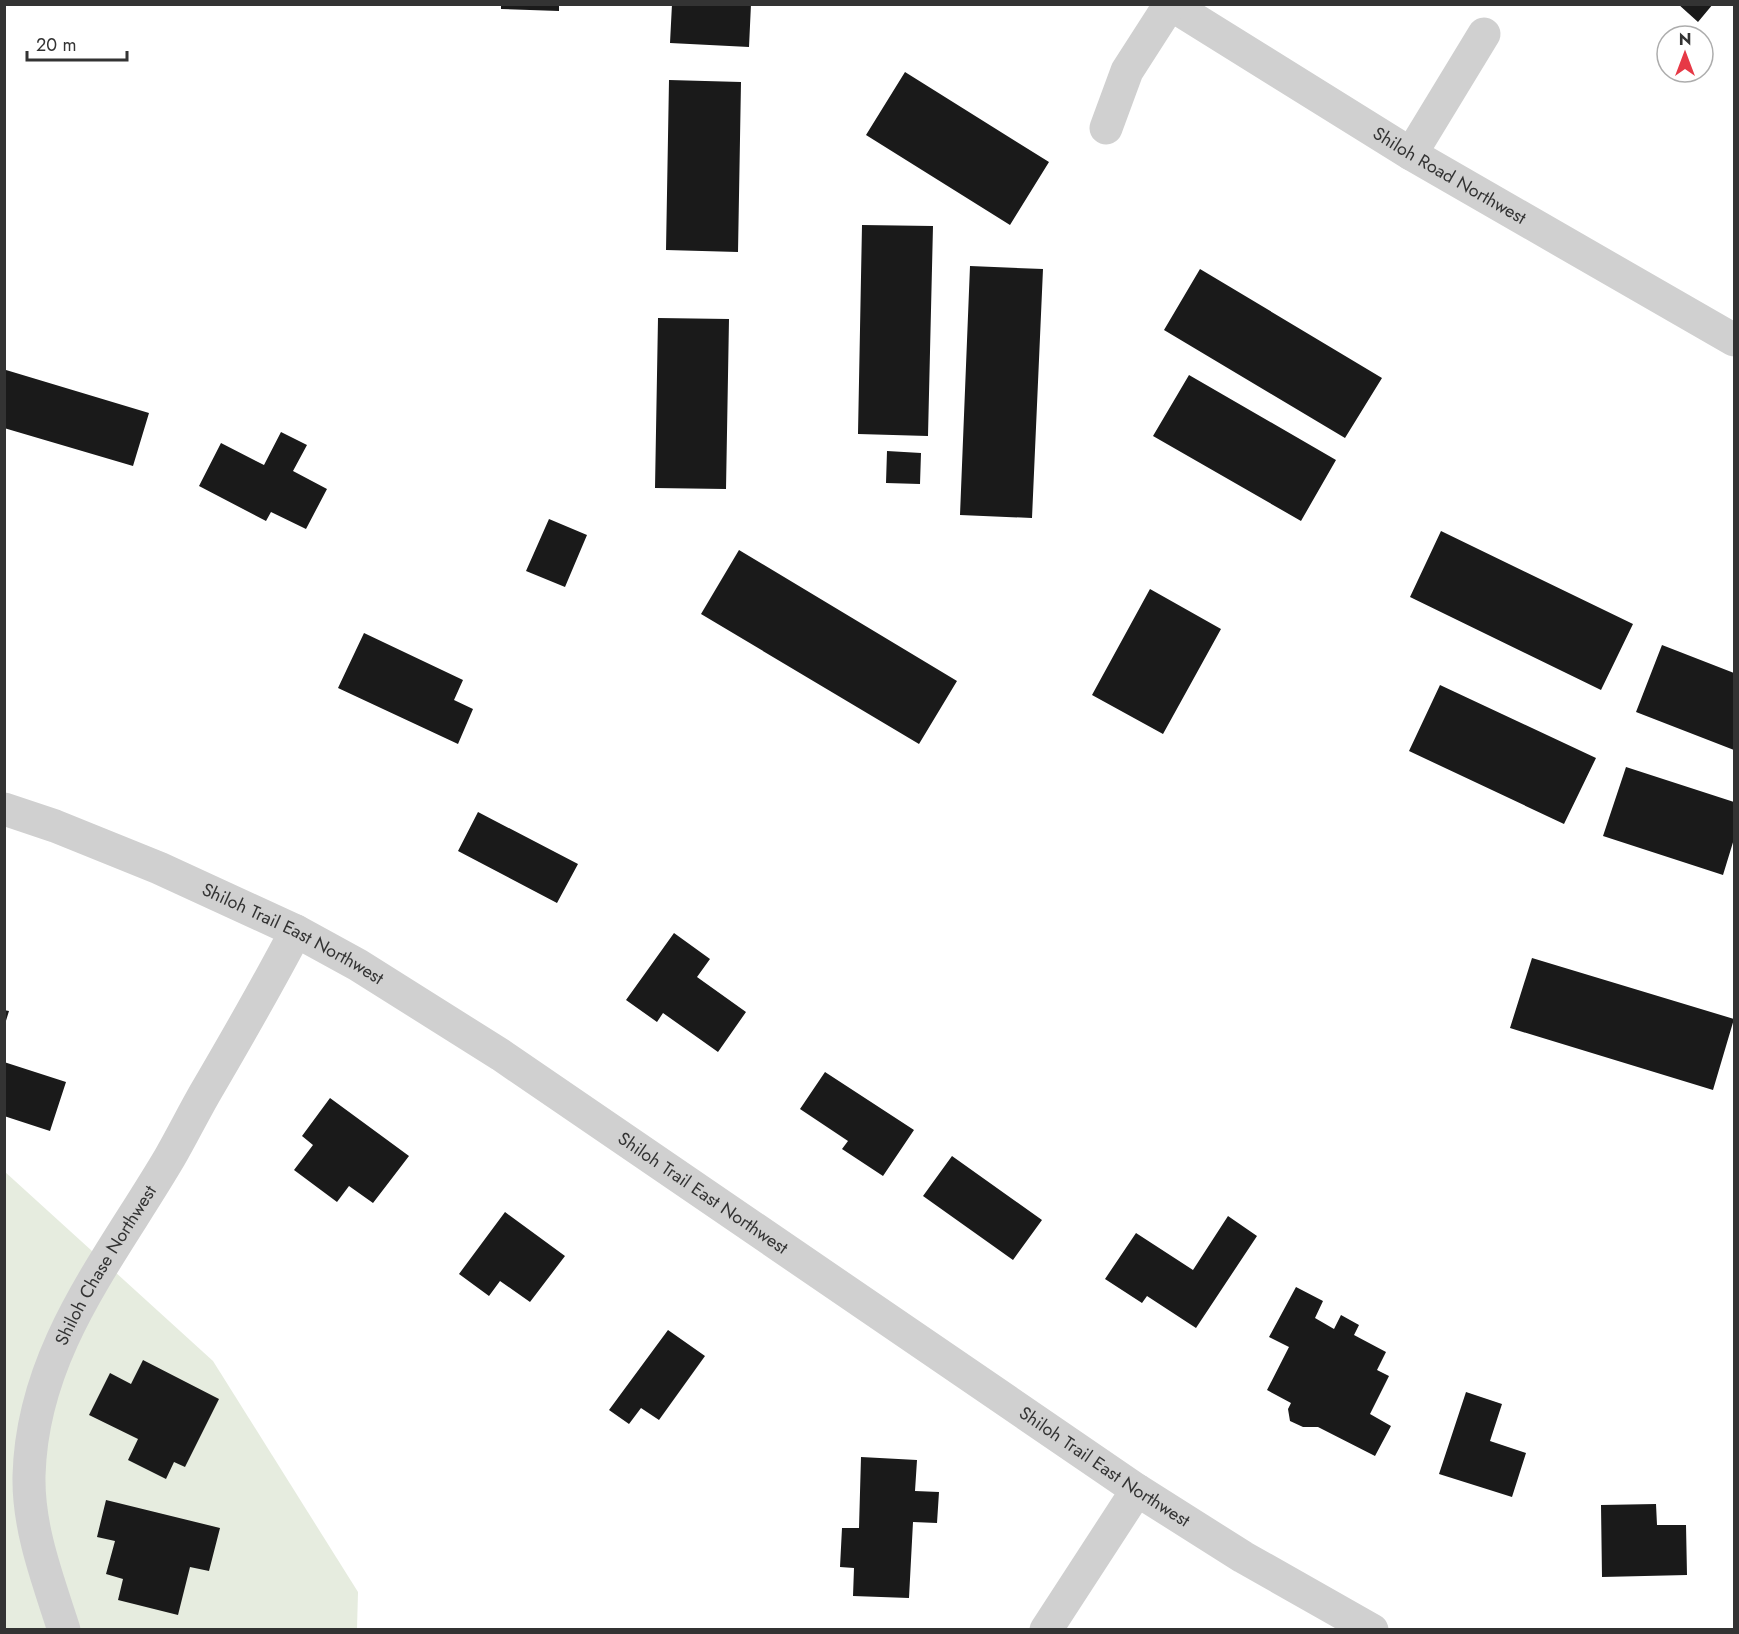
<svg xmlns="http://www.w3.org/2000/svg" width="1739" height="1634" viewBox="0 0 1739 1634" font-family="Jost,sans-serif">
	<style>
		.green { fill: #e6ecdf }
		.building { fill: #1a1a1a }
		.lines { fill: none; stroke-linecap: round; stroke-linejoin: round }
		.minor { stroke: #d0d0d0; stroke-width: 33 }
		.labels { text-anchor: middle; stroke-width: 6; stroke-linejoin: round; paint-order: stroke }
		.street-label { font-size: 18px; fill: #333; stroke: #fff }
	</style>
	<rect width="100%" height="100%" fill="#fff"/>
	<!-- green -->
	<path class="green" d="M4,1171L213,1361L358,1592L357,1629H5Z"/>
	<!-- building -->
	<path class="building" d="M501,4H559V11L501,9Z
		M672,4H751L749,47L670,43Z
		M1678,4H1713L1698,22Z
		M905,72L1049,162L1010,225L866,135Z
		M669,80L741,82L738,252L666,250Z
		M862,225L933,226L928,436L858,434Z
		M970,266L1043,269L1032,518L960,515Z
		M1200,269L1382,378L1345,438L1164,330Z
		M658,318L729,319L726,489L655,488Z
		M6,370L149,413L133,466L4,428Z
		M1189,375L1336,460L1301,521L1153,436Z
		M281,432L307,445L293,471L327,489L306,529L271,512L266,521L199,486L221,443L264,465Z
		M887,451L921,453L920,484L886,483Z
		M549,519L587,535L565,587L526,571Z
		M1441,531L1633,624L1601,690L1410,597Z
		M739,550L957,681L919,744L701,614Z
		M1150,589L1221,629L1163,734L1092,695Z
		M364,633L463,680L454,700L473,709L458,744L338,688Z
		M1662,645L1734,673V750L1636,712Z
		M1440,685L1596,758L1564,824L1409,751Z
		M1626,767L1734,802V839L1723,875L1603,836Z
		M478,812L578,864L557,903L458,851Z
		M674,933L710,959L697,977L746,1012L718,1052L663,1013L657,1022L626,1000Z
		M1532,958L1734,1019L1713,1090L1510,1028Z
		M4,1010L9,1011L5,1024H4Z
		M4,1062L66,1082L50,1131L4,1116Z
		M825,1072L914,1130L883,1176L842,1149L848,1141L800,1109Z
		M330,1098L409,1156L373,1203L349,1186L337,1202L294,1170L313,1145L302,1136Z
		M952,1156L1042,1220L1013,1260L923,1196Z
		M505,1212L565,1256L530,1302L500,1281L489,1296L459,1274Z
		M1228,1216L1257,1236L1196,1328L1147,1296L1142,1303L1105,1279L1136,1233L1193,1270Z
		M1296,1287L1323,1301L1315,1318L1334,1329L1341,1315L1359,1325L1354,1335L1386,1352L1377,1370L1389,1376L1370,1414L1391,1426L1375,1456L1318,1427H1303L1290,1421L1288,1409L1291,1403L1267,1390L1289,1347L1269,1337Z
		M668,1330L705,1356L659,1420L641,1408L629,1424L609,1410Z
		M143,1360L219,1399L185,1467L174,1462L166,1479L128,1460L138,1439L89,1415L110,1373L131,1384Z
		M1466,1392L1502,1404L1490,1441L1526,1453L1512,1497L1439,1474Z
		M861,1457L917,1460L915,1491L939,1492L937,1523L913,1522L909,1598L853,1596L854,1568L840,1567L842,1528H859Z
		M106,1500L220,1528L209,1571L190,1567L178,1615L118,1600L123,1579L106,1574L115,1541L97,1537Z
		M1656,1504L1657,1525H1686L1687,1575L1602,1577L1601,1505Z"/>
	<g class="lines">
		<!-- minor -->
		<g class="minor">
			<path id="s1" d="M1170,4L1411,154L1734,340"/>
			<path d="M1106,128L1127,71L1170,4"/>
			<path d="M1411,154L1484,34"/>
			<path id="s2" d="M4,809L55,826L159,868L296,931L358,965L501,1055L1137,1490L1243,1557L1372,1630"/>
			<path id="s3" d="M64,1630C48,1580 28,1529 29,1476C32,1351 110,1259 170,1157C182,1136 193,1114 205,1093C236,1040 267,986 296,931"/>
			<path d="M1046,1630L1137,1490"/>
		</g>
	</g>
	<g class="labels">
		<!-- street labels -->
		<g class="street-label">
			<text dy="6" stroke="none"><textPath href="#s1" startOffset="328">Shiloh Road Northwest</textPath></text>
			<text dy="6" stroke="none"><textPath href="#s2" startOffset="315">Shiloh Trail East Northwest</textPath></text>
			<text dy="6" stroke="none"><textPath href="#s2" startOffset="801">Shiloh Trail East Northwest</textPath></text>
			<text dy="6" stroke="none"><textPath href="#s3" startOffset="386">Shiloh Chase Northwest</textPath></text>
			<text dy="6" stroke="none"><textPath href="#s2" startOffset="1287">Shiloh Trail East Northwest</textPath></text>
		</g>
	</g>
	<!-- border -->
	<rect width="1739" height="1634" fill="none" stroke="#333333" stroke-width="12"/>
	<!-- north arrow -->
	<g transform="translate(1685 54)"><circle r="28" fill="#ffffff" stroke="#adadad" stroke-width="1.5"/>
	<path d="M0-4.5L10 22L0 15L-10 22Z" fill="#e63946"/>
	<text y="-9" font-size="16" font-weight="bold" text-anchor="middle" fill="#333333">N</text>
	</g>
	<!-- scale -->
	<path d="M27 51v9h100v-9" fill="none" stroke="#333333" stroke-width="3"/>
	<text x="36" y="51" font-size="18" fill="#333333" stroke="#ffffff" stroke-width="4.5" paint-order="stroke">20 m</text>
</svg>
